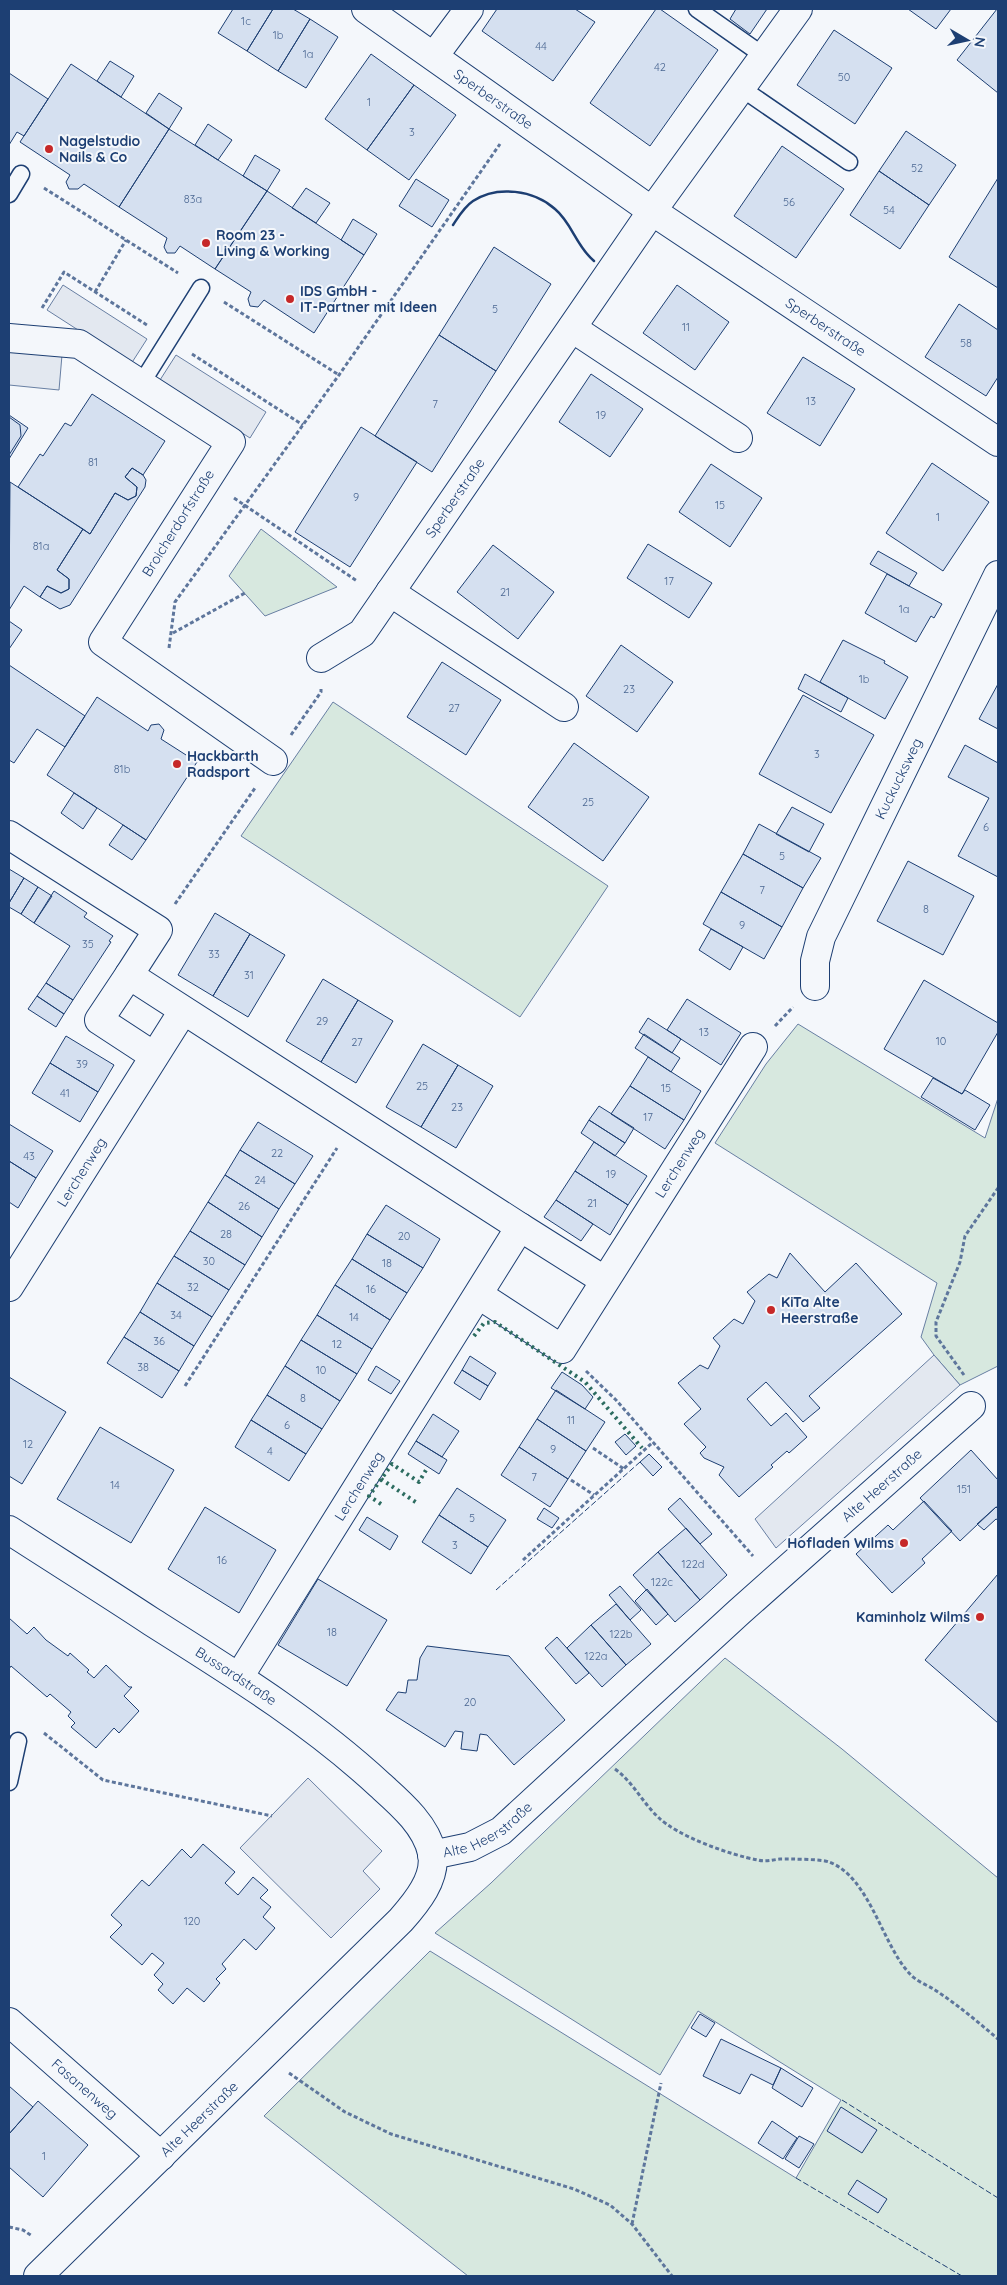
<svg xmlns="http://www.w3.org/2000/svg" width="1007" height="2285" viewBox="0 0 1007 2285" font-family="Quicksand,sans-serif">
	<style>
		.green { fill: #d7e8df; stroke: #687fa3 }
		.parking { fill: #e3e8f0; stroke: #687fa3 }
		.building { fill: #d5e0f0; stroke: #1d3f73 }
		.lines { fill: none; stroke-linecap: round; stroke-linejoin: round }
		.lane-casing { stroke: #1d3f73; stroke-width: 19 }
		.street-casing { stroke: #1d3f73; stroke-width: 30 }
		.path { stroke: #5e769c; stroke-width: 3; stroke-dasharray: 4 2.5; stroke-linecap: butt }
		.lane { stroke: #f4f7fb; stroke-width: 16 }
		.street { stroke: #f4f7fb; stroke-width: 28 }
		.hedge { stroke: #2c6c60; stroke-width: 4; stroke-dasharray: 2.5 4; stroke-linecap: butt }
		.fence { stroke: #1d3f73; stroke-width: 1; stroke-dasharray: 6 2.5; stroke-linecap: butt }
		.wall { stroke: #1d3f73; stroke-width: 2.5 }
		.poi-dot { fill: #c62828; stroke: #f4f7fb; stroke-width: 2 }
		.labels { text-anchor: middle; stroke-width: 4; stroke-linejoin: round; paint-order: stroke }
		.number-label { font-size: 11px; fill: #4b6792 }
		.street-label { font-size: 14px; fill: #1d3f73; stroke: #f4f7fb }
		.poi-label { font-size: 14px; font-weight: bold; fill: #1d3f73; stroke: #f4f7fb; text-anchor: start }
	</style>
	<rect width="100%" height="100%" fill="#f4f7fb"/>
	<!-- green -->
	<path class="green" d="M261,529L337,587L265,616L229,576Z
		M333,702L608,886L520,1017L241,836Z
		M798,1024L985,1138L998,1098V1366L960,1385L934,1355L921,1337L937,1283L715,1143L766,1064Z
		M725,1658L842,1749L998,1878V2276H468L264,2116L430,1951L796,2178L841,2100L698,2011L660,2075L435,1933L491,1883Z"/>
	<!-- parking -->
	<path class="parking" d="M63,285L147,339L131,364L47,310Z
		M9,350L62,355L59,390L9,385Z
		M176,355L266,412L250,438L160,380Z
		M934,1355L960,1385L776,1548L755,1519Z
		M308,1778L382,1851L363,1871L380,1889L331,1938L240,1848Z"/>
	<!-- building -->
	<path class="building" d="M233,9H273L247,51L218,33Z
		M273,9H293L310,19L278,71L247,51Z
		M497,9H575L595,22L553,81L482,31Z
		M656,9H660L718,50L650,146L590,103Z
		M736,9H767L750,34L730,19Z
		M908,9H951L936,29Z
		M997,9H998V93L957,60Z
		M310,19L338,37L306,88L278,71Z
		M834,30L892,68L855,124L797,85Z
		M371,54L414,85L367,150L325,119Z
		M110,61L134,76L121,97L97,81Z
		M71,64L169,129L119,207L84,184L78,189H69L66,182L70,175L20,142Z
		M9,73L48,99L24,136L17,132L9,145Z
		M414,85L456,115L409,180L367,150Z
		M159,93L182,108L169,129L146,113Z
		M208,124L232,140L218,160L195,145Z
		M169,129L267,191L215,269L180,246L175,253H167L164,247L167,238L119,207Z
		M906,131L956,165L929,205L879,171Z
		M782,146L844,189L796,258L734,216Z
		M255,155L280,170L267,191L243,176Z
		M879,171L929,205L900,249L850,215Z
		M998,178V288L949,257Z
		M416,179L449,200L432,227L399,206Z
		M306,188L330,203L316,223L292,208Z
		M267,191L364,255L314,333L264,300L258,307L250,306L248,299L251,292L215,269Z
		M353,219L377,234L364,255L341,240Z
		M494,247L551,284L496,371L439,335Z
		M677,285L729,322L695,370L643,333Z
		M959,304L998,330V377L986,396L925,357Z
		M439,335L496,371L432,472L375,436Z
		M803,357L855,389L820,446L767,413Z
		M591,374L643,409L610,457L559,422Z
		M92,394L165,441L143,475L132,468L125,477L137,487L136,496L128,500L115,493L90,534L18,487L40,454L43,456L65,423L71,426Z
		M9,415L28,428L9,459Z
		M9,417L20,425L21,436L9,455Z
		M361,427L417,462L350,567L295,532Z
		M932,463L989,502L943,571L886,533Z
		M711,464L762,498L730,547L679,512Z
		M132,468L143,475L146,480L145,487L70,605L60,609L40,597L47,586L61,593L69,589V579L57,570L83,529L90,534L115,493L128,500L136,496L137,487L125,477Z
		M10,482L83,529L57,570L69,579V589L61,593L47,586L40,597L24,586L9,610Z
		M648,544L712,583L689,618L627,578Z
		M493,545L554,592L518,639L457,592Z
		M878,551L917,573L909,586L870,564Z
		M887,574L942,604L934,618L931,616L916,642L865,613Z
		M9,621L22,630L9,649Z
		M843,640L885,661L884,663L908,677L885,719L820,682Z
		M621,645L673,682L637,732L586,696Z
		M442,662L501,700L466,755L407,717Z
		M9,665L85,716L65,747L37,729L14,763L9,760Z
		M805,674L848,698L841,712L798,689Z
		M998,684V729L979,719Z
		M803,695L874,735L831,813L759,774Z
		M97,697L148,731L151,725L159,724L164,730L161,739L197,762L146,840L47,775Z
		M574,743L649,797L603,861L528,807Z
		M965,745L998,763V877L958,856L989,798L948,777Z
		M74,793L97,808L83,829L61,813Z
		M792,807L824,824L809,852L776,834Z
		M759,824L821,858L803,888L743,854Z
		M123,825L146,840L132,860L109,845Z
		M743,854L803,888L782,927L721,892Z
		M908,861L974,896L943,955L877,921Z
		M9,869L24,878L9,903Z
		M24,878L38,887L21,914L9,907V903Z
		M38,887L52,896L34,923L21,914Z
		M54,891L87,913L84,917L113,936L109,941L111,942L73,1000L46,983L70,946L34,923Z
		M721,892L782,927L764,959L703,924Z
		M215,913L250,934L213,996L178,975Z
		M711,929L743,947L730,970L699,950Z
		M250,934L285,955L248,1017L213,996Z
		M323,979L358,1000L321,1062L286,1041Z
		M924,980L998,1023V1032L962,1094L884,1049Z
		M46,983L73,1000L64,1014L37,996Z
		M37,996L64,1014L56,1027L28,1009Z
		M687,999L741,1033L721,1065L667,1030Z
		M358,1000L393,1021L356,1083L321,1062Z
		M648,1018L681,1039L672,1053L639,1032Z
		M644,1034L680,1058L671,1072L635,1048Z
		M66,1036L114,1065L98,1092L50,1063Z
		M423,1044L458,1065L421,1127L386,1107Z
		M648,1057L701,1091L684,1120L630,1086Z
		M50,1063L98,1092L80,1122L32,1093Z
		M458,1065L493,1086L456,1148L421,1127Z
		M933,1078L962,1094L965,1090L990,1105L975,1130L921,1097Z
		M630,1086L684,1120L665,1149L611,1114Z
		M599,1106L634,1128L625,1143L589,1120Z
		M589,1120L625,1143L615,1156L581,1133Z
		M258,1122L313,1156L295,1184L240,1150Z
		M9,1124L53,1151L36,1178L9,1161Z
		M594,1142L647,1176L628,1205L575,1171Z
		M240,1150L295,1184L279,1209L225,1175Z
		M9,1161L36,1178L18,1208L9,1202Z
		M575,1171L628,1205L610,1235L556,1200Z
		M225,1175L279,1209L262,1237L208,1202Z
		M556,1200L593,1224L581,1241L544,1217Z
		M208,1202L262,1237L245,1265L190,1231Z
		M386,1205L440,1239L423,1268L367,1234Z
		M190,1231L245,1265L229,1290L174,1256Z
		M367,1234L423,1268L407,1293L352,1259Z
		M790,1253L825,1292L856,1263L902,1314L809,1396L820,1408L803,1422L766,1382L747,1399L771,1426L786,1413L807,1437L789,1453L787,1451L771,1465L773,1467L739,1497L719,1475L724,1467L704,1458L700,1453L706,1447L684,1424L701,1409L678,1383L700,1365L708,1369L720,1346L713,1338L734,1319L743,1324L755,1301L747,1292L769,1274L777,1278Z
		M174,1256L229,1290L212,1317L157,1283Z
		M352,1259L407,1293L390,1320L335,1285Z
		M157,1283L212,1317L194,1346L140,1312Z
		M335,1285L390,1320L372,1349L317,1315Z
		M140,1312L194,1346L179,1371L124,1337Z
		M317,1315L372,1349L357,1374L301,1340Z
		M124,1337L179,1371L162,1398L107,1363Z
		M301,1340L357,1374L340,1401L285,1366Z
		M470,1356L496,1373L488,1386L462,1370Z
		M285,1366L340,1401L322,1429L267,1395Z
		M376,1366L400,1381L391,1394L368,1380Z
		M462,1370L488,1386L480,1400L454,1383Z
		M562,1372L582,1385L593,1397L585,1409L551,1388Z
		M9,1377L66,1412L22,1484L9,1476Z
		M556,1390L605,1422L586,1451L537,1419Z
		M267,1395L322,1429L306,1454L251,1420Z
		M433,1414L459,1431L442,1457L416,1441Z
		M537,1419L586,1451L568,1479L519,1447Z
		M251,1420L306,1454L289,1481L235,1447Z
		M100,1427L174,1470L131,1543L57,1499Z
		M625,1434L636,1446L626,1455L615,1442Z
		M416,1441L447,1460L439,1474L408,1454Z
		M519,1447L568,1479L550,1507L501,1475Z
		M971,1450L998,1480V1508L996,1507L960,1541L920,1498Z
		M649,1454L662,1467L653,1476L640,1462Z
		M457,1488L506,1520L488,1547L439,1515Z
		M680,1498L712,1534L700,1544L668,1509Z
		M924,1501L952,1531L922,1559L925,1563L892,1593L856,1554L888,1525L893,1530Z
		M205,1507L276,1550L239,1613L168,1569Z
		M996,1507L998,1508V1520L996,1519L984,1530L977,1524Z
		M544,1508L559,1518L552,1528L537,1519Z
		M439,1515L488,1547L471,1574L422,1542Z
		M367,1517L398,1536L390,1550L359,1530Z
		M686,1528L727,1575L700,1600L658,1552Z
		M658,1552L700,1600L675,1622L633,1575Z
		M998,1574V1723L925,1660Z
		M318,1579L387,1620L347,1686L278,1645Z
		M620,1586L641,1610L630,1620L609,1595Z
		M647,1589L668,1614L656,1625L635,1601Z
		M616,1604L651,1644L626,1665L591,1625Z
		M9,1618L27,1634L34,1627L46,1640L68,1656L70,1653L89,1670L87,1672L94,1678L106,1665L129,1687H132L124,1696L139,1711L119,1733L114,1728L96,1748L71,1727L75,1723L68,1716L71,1712L50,1694L47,1697L11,1666L9,1669Z
		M591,1625L626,1665L602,1687L567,1648Z
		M557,1637L589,1673L576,1684L545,1648Z
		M427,1646L509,1656L565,1720L514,1765L487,1735L480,1734L477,1751L461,1749L463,1732L455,1731L445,1747L386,1710L398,1692L406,1693L408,1680H417L420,1658Z
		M203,1844L235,1872L225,1883L238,1895L253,1877L268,1890L260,1898L271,1907L263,1917L275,1928L256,1950L244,1939L222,1964L226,1969L216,1979L220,1983L204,2002L187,1988L173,2004L158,1990L163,1984L154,1975L164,1963L152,1953L142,1965L110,1937L122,1925L111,1915L142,1880L149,1886L182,1849L191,1858Z
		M700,2014L715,2023L706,2037L691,2028Z
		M721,2039L781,2068L773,2085L751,2074L740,2094L703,2076Z
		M781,2068L813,2088L802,2107L772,2088Z
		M9,2086L33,2107L9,2134Z
		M38,2101L88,2145L43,2197L9,2167V2134Z
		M841,2107L877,2130L862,2153L827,2131Z
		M772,2121L797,2138L783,2159L758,2143Z
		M799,2136L814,2144L799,2168L785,2159Z
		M857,2180L887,2199L878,2213L848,2194Z"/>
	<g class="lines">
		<defs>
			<path id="lane" d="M697,9L764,56
				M741,88L849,162
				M9,194L21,174
				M141,384L201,288
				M9,1782L18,1741"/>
			<g id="street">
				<path id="s1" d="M366,9L652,211L998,442"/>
				<path d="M434,56L469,9"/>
				<path d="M572,328L738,438"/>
				<path d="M9,338L79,344L231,442L103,642L273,761"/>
				<path d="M390,592L564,707"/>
				<path id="s2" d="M321,658L362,633L652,211L798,9"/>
				<path d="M9,835L158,930L129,975L520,1227L239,1677"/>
				<path d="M129,975L99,1020L154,1056"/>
				<path id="s3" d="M815,986V961L821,937L998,575"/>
				<path d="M520,1227L604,1280"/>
				<path id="s4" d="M9,1287L183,1011"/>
				<path id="s5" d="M479,1295L562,1349L753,1047"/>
				<path id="s6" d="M9,1530C57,1561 105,1591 152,1622C231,1672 311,1721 380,1785C400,1803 426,1825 432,1853C437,1878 416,1903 401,1920L38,2276"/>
				<path id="s7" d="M432,1855L470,1847L501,1831L739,1612L971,1406"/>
				<path id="s8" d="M9,2022L161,2156"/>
			</g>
		</defs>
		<!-- lane casing -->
		<use href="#lane" class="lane-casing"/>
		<!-- street casing -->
		<use href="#street" class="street-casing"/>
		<!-- path -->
		<path class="path" d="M44,188L178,273
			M95,292L126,240
			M224,302L339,375
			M42,308L64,272L147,325
			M192,354L303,425
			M234,498L357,581
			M173,633L245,593
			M169,648L175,602L339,375L500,144
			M291,735L321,692V689
			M175,904L255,788
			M775,1026L793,1007
			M586,1371L616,1400L753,1556
			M964,1375L936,1336V1322L960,1262L965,1236L998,1188
			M185,1386L337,1148
			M593,1448L624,1469
			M571,1480L594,1495
			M523,1560L652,1443
			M44,1733L103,1780L272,1816
			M615,1769C633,1782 642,1802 658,1817C677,1836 730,1855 758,1860C765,1862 772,1860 780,1859C789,1859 822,1859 829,1862C870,1877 882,1945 910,1974C916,1981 927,1985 935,1990C958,2005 978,2022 998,2039
			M289,2073L345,2112L391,2134L574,2189L610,2205L632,2224L672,2276
			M632,2224L661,2083
			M9,2227L23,2230L32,2236"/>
		<!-- lane -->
		<use href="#lane" class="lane"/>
		<!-- street -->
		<use href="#street" class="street"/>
		<!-- hedge -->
		<path class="hedge" d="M474,1336L484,1323L495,1322L585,1382L642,1448
			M381,1479L417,1503
			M381,1504L369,1496L392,1464L419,1482L426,1470"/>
		<!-- fence -->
		<path class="fence" d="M496,1590L640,1462
			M842,2100L998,2198
			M796,2178L962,2276"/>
		<!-- wall -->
		<path class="wall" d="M453,225C459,216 464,207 473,201C497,185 534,190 555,209C572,223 576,246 594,261"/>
	</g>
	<!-- markers -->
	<g class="poi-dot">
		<circle cx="49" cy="149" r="5"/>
		<circle cx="206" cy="243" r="5"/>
		<circle cx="290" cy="299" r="5"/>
		<circle cx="177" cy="764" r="5"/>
		<circle cx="771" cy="1310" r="5"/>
		<circle cx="904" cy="1543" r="5"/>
		<circle cx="980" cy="1617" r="5"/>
	</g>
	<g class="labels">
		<!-- number labels -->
		<g class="number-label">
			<text x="246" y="25">1c</text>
			<text x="278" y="39">1b</text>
			<text x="541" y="50">44</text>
			<text x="308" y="58">1a</text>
			<text x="660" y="71">42</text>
			<text x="844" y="81">50</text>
			<text x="369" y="106">1</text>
			<text x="412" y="136">3</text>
			<text x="917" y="172">52</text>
			<text x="193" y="203">83a</text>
			<text x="789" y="206">56</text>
			<text x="889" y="214">54</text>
			<text x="495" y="313">5</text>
			<text x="686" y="331">11</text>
			<text x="966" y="347">58</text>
			<text x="811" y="405">13</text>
			<text x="435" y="408">7</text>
			<text x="601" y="419">19</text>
			<text x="93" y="466">81</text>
			<text x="356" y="501">9</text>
			<text x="720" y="509">15</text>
			<text x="938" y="521">1</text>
			<text x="41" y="550">81a</text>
			<text x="669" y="585">17</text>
			<text x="505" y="596">21</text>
			<text x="904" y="613">1a</text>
			<text x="864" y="683">1b</text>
			<text x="629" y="693">23</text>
			<text x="454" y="712">27</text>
			<text x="817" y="758">3</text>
			<text x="122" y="773">81b</text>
			<text x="588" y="806">25</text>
			<text x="986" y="831">6</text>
			<text x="782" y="860">5</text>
			<text x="762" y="894">7</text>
			<text x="926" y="913">8</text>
			<text x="742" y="929">9</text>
			<text x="88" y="948">35</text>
			<text x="214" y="958">33</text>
			<text x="249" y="979">31</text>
			<text x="322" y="1025">29</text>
			<text x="704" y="1036">13</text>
			<text x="941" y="1045">10</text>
			<text x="357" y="1046">27</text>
			<text x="82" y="1068">39</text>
			<text x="422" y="1090">25</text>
			<text x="666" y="1092">15</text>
			<text x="65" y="1097">41</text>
			<text x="457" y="1111">23</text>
			<text x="648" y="1121">17</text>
			<text x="277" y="1157">22</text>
			<text x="29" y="1160">43</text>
			<text x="611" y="1178">19</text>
			<text x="260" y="1184">24</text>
			<text x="592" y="1207">21</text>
			<text x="244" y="1210">26</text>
			<text x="226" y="1238">28</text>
			<text x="404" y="1240">20</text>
			<text x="209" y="1265">30</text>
			<text x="387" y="1267">18</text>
			<text x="193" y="1291">32</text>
			<text x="371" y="1293">16</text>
			<text x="176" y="1319">34</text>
			<text x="354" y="1321">14</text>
			<text x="159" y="1345">36</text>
			<text x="337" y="1348">12</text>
			<text x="143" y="1371">38</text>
			<text x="321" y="1374">10</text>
			<text x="303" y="1402">8</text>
			<text x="571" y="1424">11</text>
			<text x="287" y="1429">6</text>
			<text x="28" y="1448">12</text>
			<text x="553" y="1453">9</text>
			<text x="270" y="1455">4</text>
			<text x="534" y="1481">7</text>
			<text x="115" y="1489">14</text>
			<text x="964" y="1493">151</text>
			<text x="472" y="1522">5</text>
			<text x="455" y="1549">3</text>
			<text x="222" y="1564">16</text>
			<text x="693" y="1568">122d</text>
			<text x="662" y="1586">122c</text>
			<text x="332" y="1636">18</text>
			<text x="621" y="1638">122b</text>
			<text x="596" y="1660">122a</text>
			<text x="470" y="1706">20</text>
			<text x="192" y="1925">120</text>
			<text x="44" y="2160">1</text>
		</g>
		<!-- street labels -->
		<g class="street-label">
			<text dy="5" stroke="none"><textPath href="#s1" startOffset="156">Sperberstraße</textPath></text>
			<text dy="5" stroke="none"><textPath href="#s1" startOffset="559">Sperberstraße</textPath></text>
			<text dy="5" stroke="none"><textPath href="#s2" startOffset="212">Sperberstraße</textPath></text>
			<text transform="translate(178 523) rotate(-58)" y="5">Broicherdorfstraße</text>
			<text dy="5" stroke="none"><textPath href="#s3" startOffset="226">Kuckucksweg</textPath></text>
			<text dy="5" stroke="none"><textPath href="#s5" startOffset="319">Lerchenweg</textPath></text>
			<text dy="5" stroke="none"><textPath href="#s4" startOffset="136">Lerchenweg</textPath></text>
			<text transform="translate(359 1486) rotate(-58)" y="5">Lerchenweg</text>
			<text dy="5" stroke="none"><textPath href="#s7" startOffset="588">Alte Heerstraße</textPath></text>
			<text dy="5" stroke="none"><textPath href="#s6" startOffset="270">Bussardstraße</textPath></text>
			<text dy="5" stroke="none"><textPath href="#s7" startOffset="62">Alte Heerstraße</textPath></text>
			<text dy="5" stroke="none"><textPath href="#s8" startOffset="101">Fasanenweg</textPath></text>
			<text transform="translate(199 2119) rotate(-44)" y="5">Alte Heerstraße</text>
		</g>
		<!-- poi labels -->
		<g class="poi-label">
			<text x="59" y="146">Nagelstudio<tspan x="59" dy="16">Nails &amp; Co</tspan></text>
			<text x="216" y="240">Room 23 -<tspan x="216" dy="16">Living &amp; Working</tspan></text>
			<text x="300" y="296">IDS GmbH -<tspan x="300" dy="16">IT-Partner mit Ideen</tspan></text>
			<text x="187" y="761">Hackbarth<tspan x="187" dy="16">Radsport</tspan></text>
			<text x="781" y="1307">KiTa Alte<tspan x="781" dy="16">Heerstraße</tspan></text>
			<text x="894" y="1548" text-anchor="end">Hofladen Wilms</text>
			<text x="970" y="1622" text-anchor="end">Kaminholz Wilms</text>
		</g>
	</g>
	<!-- border -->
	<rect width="1007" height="2285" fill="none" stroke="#1d3f73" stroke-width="20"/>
	<!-- north arrow -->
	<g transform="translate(967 40) rotate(99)" stroke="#f4f7fb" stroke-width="4" paint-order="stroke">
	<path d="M0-4L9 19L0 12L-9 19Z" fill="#1d3f73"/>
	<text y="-8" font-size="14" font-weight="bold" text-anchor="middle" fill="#1d3f73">N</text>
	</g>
</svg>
